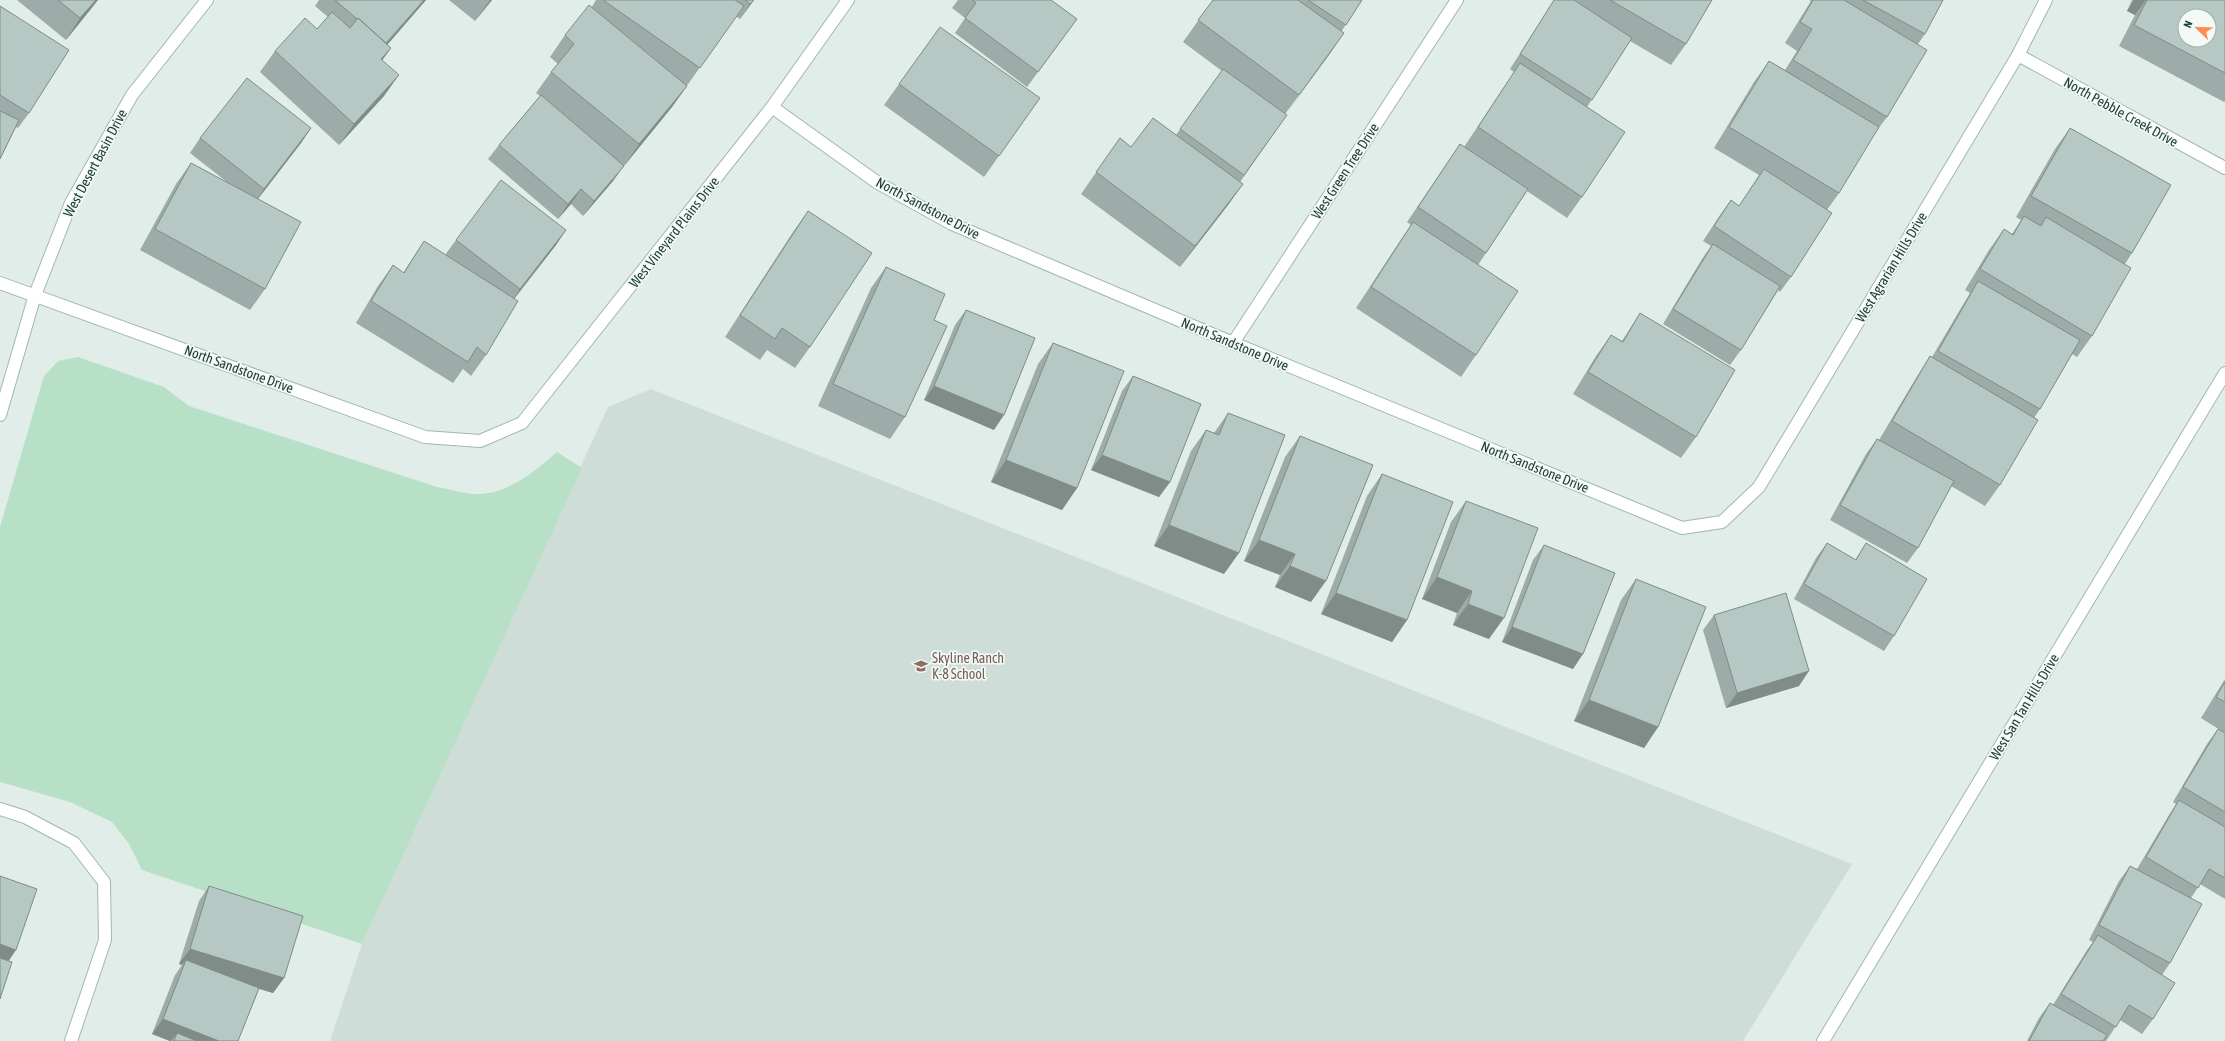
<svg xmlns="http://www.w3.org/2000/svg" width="2225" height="1041" viewBox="0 0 2225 1041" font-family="'Asap Condensed',sans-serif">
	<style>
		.built { fill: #cfddd8 }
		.green { fill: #b8e0c7 }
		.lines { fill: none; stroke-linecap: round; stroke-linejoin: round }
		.street-casing { stroke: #a3b6b1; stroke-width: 14 }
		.street { stroke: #fff; stroke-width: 12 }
		.wall { fill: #9daca8 }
		.shaded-wall { fill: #7f8c88 }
		.building { fill: #b6c8c3; stroke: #7f8c88; fill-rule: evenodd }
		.labels { text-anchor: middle; stroke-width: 3.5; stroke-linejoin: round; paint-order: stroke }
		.street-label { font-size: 14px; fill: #20403b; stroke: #f2f9f7 }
		.education-label { font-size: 14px; fill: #785e54; stroke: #f2f9f7; text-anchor: start }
	</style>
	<rect width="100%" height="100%" fill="#e1ede9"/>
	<!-- built -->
	<path class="built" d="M651,389L1852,864L1743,1041H330L362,944L608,407Z"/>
	<!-- green -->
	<path class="green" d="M78,357L164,387L189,406L437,487C451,489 467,495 480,494C509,493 537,470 557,452L582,468L362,944L142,870L129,844L112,822L70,802L0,782V527L44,376L58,361Z"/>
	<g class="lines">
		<defs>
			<path id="street" d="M2018,55L2225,168
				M772,107L878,183L952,224L1233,343L1682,528L1722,522L1759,487L2018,55L2046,0
				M0,283L425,437L480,441L522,423L772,107L848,0
				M1233,343L1457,0
				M0,415L35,295L71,203L132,95L207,0
				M0,809L25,817L74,843L104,882L105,940L71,1041
				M1823,1041L2225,373"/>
		</defs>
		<!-- street casing -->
		<use href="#street" class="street-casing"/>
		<!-- street -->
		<use href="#street" class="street"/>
	</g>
	<!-- wall -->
	<path class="wall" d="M17,0H98L66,40Z
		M319,0H426L387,45L391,48L382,60L384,96L339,145L260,72L275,51L317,29L328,17L315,6Z
		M449,0H492L475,21Z
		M596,0H754L740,19L736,16L672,107L624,166L595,142L613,181L583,216L571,204L558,219L488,159L499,145L540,96L536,93L551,72L558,64L550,57L565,35L592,7Z
		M958,0H1051L1077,19L1027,87L955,33L965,18L952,8Z
		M1213,0H1362L1341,32L1344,33L1285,114L1287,115L1240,182L1243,184L1228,205L1180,267L1081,194L1120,138L1131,147L1176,135L1222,71L1183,42Z
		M1554,0H1712L1686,44L1671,65L1630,41L1587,107L1582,197L1567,218L1527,191L1478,265L1476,355L1461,377L1356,308L1398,244L1411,225L1407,222L1460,144L1464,147L1514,72L1510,69Z
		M1809,0H1943L1925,34L1918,44L1887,117L1875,133L1839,193L1827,210L1791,277L1780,292L1778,290L1741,350L1730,365L1663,324L1702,259L1711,246L1703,241L1720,215L1731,200L1739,206L1759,175L1714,148L1754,82L1769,61L1785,70L1797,51L1785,43L1811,1Z
		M2132,0H2225V101L2224,102L2119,46L2135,15L2127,11Z
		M0,6L29,113L18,128L16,127L0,159Z
		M899,84L1025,119L984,177L884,105Z
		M311,128L301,143L258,199L265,289L250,310L140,250L176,184L191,163L227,182L190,153L200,138Z
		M2070,128L2132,253L2125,264L2092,336L2077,357L2072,354L2040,409L2034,418L2000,485L1985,506L1951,486L1918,548L1907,563L1830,520L1866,454L1877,439L1879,440L1916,378L1930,356L1932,357L1964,303L1970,293L1965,290L1989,250L2004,229L2012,234L2021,220L2016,217L2055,149Z
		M808,211L810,347L795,368L767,350L760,360L725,337L793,232Z
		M566,230L556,245L514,299L486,355L471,376L463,369L453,383L356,323L378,286L393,265L403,273L424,241L445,255L456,240Z
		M886,267L934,320L905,417L890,439L818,406L871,288Z
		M966,310L994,430L924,400L955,325Z
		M1640,313L1696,437L1681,458L1573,394L1596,356L1611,335L1622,341Z
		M1053,343L1077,488L1062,510L991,482L1038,364Z
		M1133,376L1170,482L1159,497L1091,470L1122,391Z
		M1228,413L1224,574L1154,546L1191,451L1206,430L1214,433Z
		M1300,436L1311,602L1275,587L1280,575L1244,561L1285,457Z
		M1382,474L1407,620L1392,642L1321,614L1367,496Z
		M1466,501L1489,639L1453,625L1457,613L1422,599L1451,522Z
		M1827,543L1855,560L1866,543L1894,636L1884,651L1794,599L1816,558Z
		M1544,545L1573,669L1502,642L1533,560Z
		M1636,579L1658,727L1644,748L1574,721L1621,600Z
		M1714,615L1799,686L1726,708L1703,630Z
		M2225,679V733L2201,718Z
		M2218,729L2225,733V899L2200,884L2191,898L2170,963L2162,975L2153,1019L2142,1034L2120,1020L2106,1041H2027L2039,1018L2050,1003L2053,1005L2087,950L2093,942L2089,940L2119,881L2130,866L2137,869L2169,815L2176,804L2173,802L2207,744Z
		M209,886L284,978L273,993L259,989L238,1041H170L152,1034L175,975L182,965L179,964L199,901Z"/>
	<!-- shaded-wall -->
	<path class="shaded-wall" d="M96,0H98L66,40L80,18Z
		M424,0H426L375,59L386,44Z
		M490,0H492L475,21Z
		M754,0L740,19L750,4Z
		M2134,0H2146L2135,15L2127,11Z
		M1344,33L1329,55L1284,116L1299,95Z
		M391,48L376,69L381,59Z
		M399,75L384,96L339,145L354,124Z
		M687,86L672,107L624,166L639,144Z
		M311,128L301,143L254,204L264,189Z
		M624,166L613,181L583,216L594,201Z
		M1243,184L1228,205L1180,267L1195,246Z
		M581,189L571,204L558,219L568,204Z
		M566,230L556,245L510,304L520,289Z
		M934,386L1004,415L994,430L924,400Z
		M1102,455L1170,482L1159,497L1091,470Z
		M1006,460L1077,488L1062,510L991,482Z
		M1169,525L1239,553L1224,574L1154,546Z
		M1259,540L1295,554L1280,575L1244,561Z
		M1290,566L1326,581L1311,602L1275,587Z
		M1437,577L1472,591L1457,613L1422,599Z
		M1336,593L1407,620L1392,642L1321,614Z
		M1468,604L1504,618L1489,639L1453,625Z
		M1512,627L1583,654L1573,669L1502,642Z
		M1809,671L1799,686L1726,708L1737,693Z
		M1589,700L1658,727L1644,748L1574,721Z
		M0,944L16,950L6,965L0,963Z
		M190,949L284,978L273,993L184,965L186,960L182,965L179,964Z
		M163,1019L219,1041H174L177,1033L171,1041H170L152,1034Z"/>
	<!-- building -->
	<path class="building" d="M58,0H96L80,18Z
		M335,0H424L386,43L358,18L357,19Z
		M603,0H735L744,6L700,68Z
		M745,0H754L750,4Z
		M972,0H1051L1077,19L1038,72L965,18L976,3Z
		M1213,0H1298L1344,33L1299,95L1198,20Z
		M1308,0H1362L1346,25Z
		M1554,0H1574L1632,38L1592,100L1520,54Z
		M1610,0H1712L1686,44Z
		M1813,0H1844L1927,50L1887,117L1793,60L1812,29L1800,22Z
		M1863,0H1943L1925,34Z
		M2147,0H2225V73L2134,25ZM2185,16H2209V40H2185Z
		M589,5L687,86L639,144L551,72L574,44L565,35Z
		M0,6L69,50L29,113L0,95Z
		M332,12L350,28L358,18L391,48L381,59L399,75L354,124L275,51L305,18L317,29Z
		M940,27L1040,98L999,156L899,84Z
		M1769,61L1879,127L1839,193L1729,127Z
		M1520,63L1625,132L1582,197L1478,127Z
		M1223,69L1287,115L1244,175L1180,129Z
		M247,78L311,128L264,189L200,138Z
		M541,95L624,166L594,201L581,189L568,204L499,145Z
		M0,111L19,120L0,159Z
		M1153,118L1243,184L1195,246L1096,172L1120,138L1131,147Z
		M2070,128L2171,185L2132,253L2031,196Z
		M1460,144L1528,189L1486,253L1418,207Z
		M191,163L301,222L265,289L155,229Z
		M1764,169L1832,213L1791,277L1714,226L1731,200L1739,206Z
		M501,180L566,230L520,289L456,240Z
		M808,211L872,253L810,347L782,328L775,339L740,315Z
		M2024,216L2041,226L2046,217L2131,268L2092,336L1980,269L2004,229L2013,235Z
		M1413,222L1518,291L1476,355L1371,287Z
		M424,241L518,301L486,355L477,347L468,362L371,301L393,265L404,273Z
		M1713,244L1780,286L1741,350L1673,309Z
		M886,267L945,294L934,320L947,326L905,417L833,384Z
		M1978,281L2080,340L2040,409L1938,351Z
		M966,310L1035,338L1004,415L934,386Z
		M1640,313L1735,370L1696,437L1588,372L1611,335L1623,342Z
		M1053,343L1124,371L1077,488L1006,460Z
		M1930,356L2038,420L2000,485L1892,421Z
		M1133,376L1201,404L1170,482L1102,455Z
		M1228,413L1285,435L1239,553L1169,525L1206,430L1219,435Z
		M1300,436L1373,465L1326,581L1290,566L1295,554L1259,540Z
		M1877,439L1954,481L1918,548L1840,505Z
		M1382,474L1453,502L1407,620L1336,593Z
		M1466,501L1538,528L1504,618L1468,604L1472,591L1437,577Z
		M1827,543L1856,560L1866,543L1927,579L1894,636L1804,584Z
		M1544,545L1615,573L1583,654L1512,627Z
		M1636,579L1706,607L1658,727L1589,700Z
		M1786,593L1809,671L1737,693L1714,615Z
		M2225,682V702L2216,697Z
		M2218,729L2225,733V812L2183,787Z
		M2179,800L2225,827V878L2209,869L2198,888L2146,857Z
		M2130,866L2202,904L2170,963L2099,925Z
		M0,876L37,889L16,950L0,944Z
		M209,886L303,916L284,978L190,949Z
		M2098,935L2175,983L2153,1019L2129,1005L2116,1027L2061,994Z
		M0,958L12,962L0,999Z
		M186,960L259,988L238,1041H219L163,1019Z
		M2050,1003L2107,1035L2103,1041H2029Z
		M177,1033L197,1041H174Z"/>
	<!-- icons -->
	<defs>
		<symbol id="school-bare" viewBox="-9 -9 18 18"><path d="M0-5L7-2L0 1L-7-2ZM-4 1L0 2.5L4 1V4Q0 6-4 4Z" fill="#8d6e63" stroke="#f2f9f7" stroke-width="2.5" paint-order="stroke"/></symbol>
	</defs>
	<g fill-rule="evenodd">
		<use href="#school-bare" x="911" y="656" width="20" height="20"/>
	</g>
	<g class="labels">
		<!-- street labels -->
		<g class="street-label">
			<text transform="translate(2121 112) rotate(29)" y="5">North Pebble Creek Drive</text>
			<text transform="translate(95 163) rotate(-62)" y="5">West Desert Basin Drive</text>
			<text transform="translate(1345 171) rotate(-57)" y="5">West Green Tree Drive</text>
			<text transform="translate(928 208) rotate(28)" y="5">North Sandstone Drive</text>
			<text transform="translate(674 232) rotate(-52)" y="5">West Vineyard Plains Drive</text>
			<text transform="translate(1891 267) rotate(-59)" y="5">West Agrarian Hills Drive</text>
			<text transform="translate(1235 344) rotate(23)" y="5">North Sandstone Drive</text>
			<text transform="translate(239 369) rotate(20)" y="5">North Sandstone Drive</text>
			<text transform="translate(1535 467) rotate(22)" y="5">North Sandstone Drive</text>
			<text transform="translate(2024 707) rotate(-59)" y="5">West San Tan Hills Drive</text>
		</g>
		<!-- education labels -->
		<g class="education-label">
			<text x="932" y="663">Skyline Ranch<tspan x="932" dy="16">K-8 School</tspan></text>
		</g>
	</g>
	<!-- north arrow -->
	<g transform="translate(2197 28) rotate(293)"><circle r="19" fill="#f2f9f7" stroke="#9eafac"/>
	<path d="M0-3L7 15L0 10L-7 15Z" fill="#ff8c4e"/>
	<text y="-6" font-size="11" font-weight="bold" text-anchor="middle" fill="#20403b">N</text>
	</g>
</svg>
